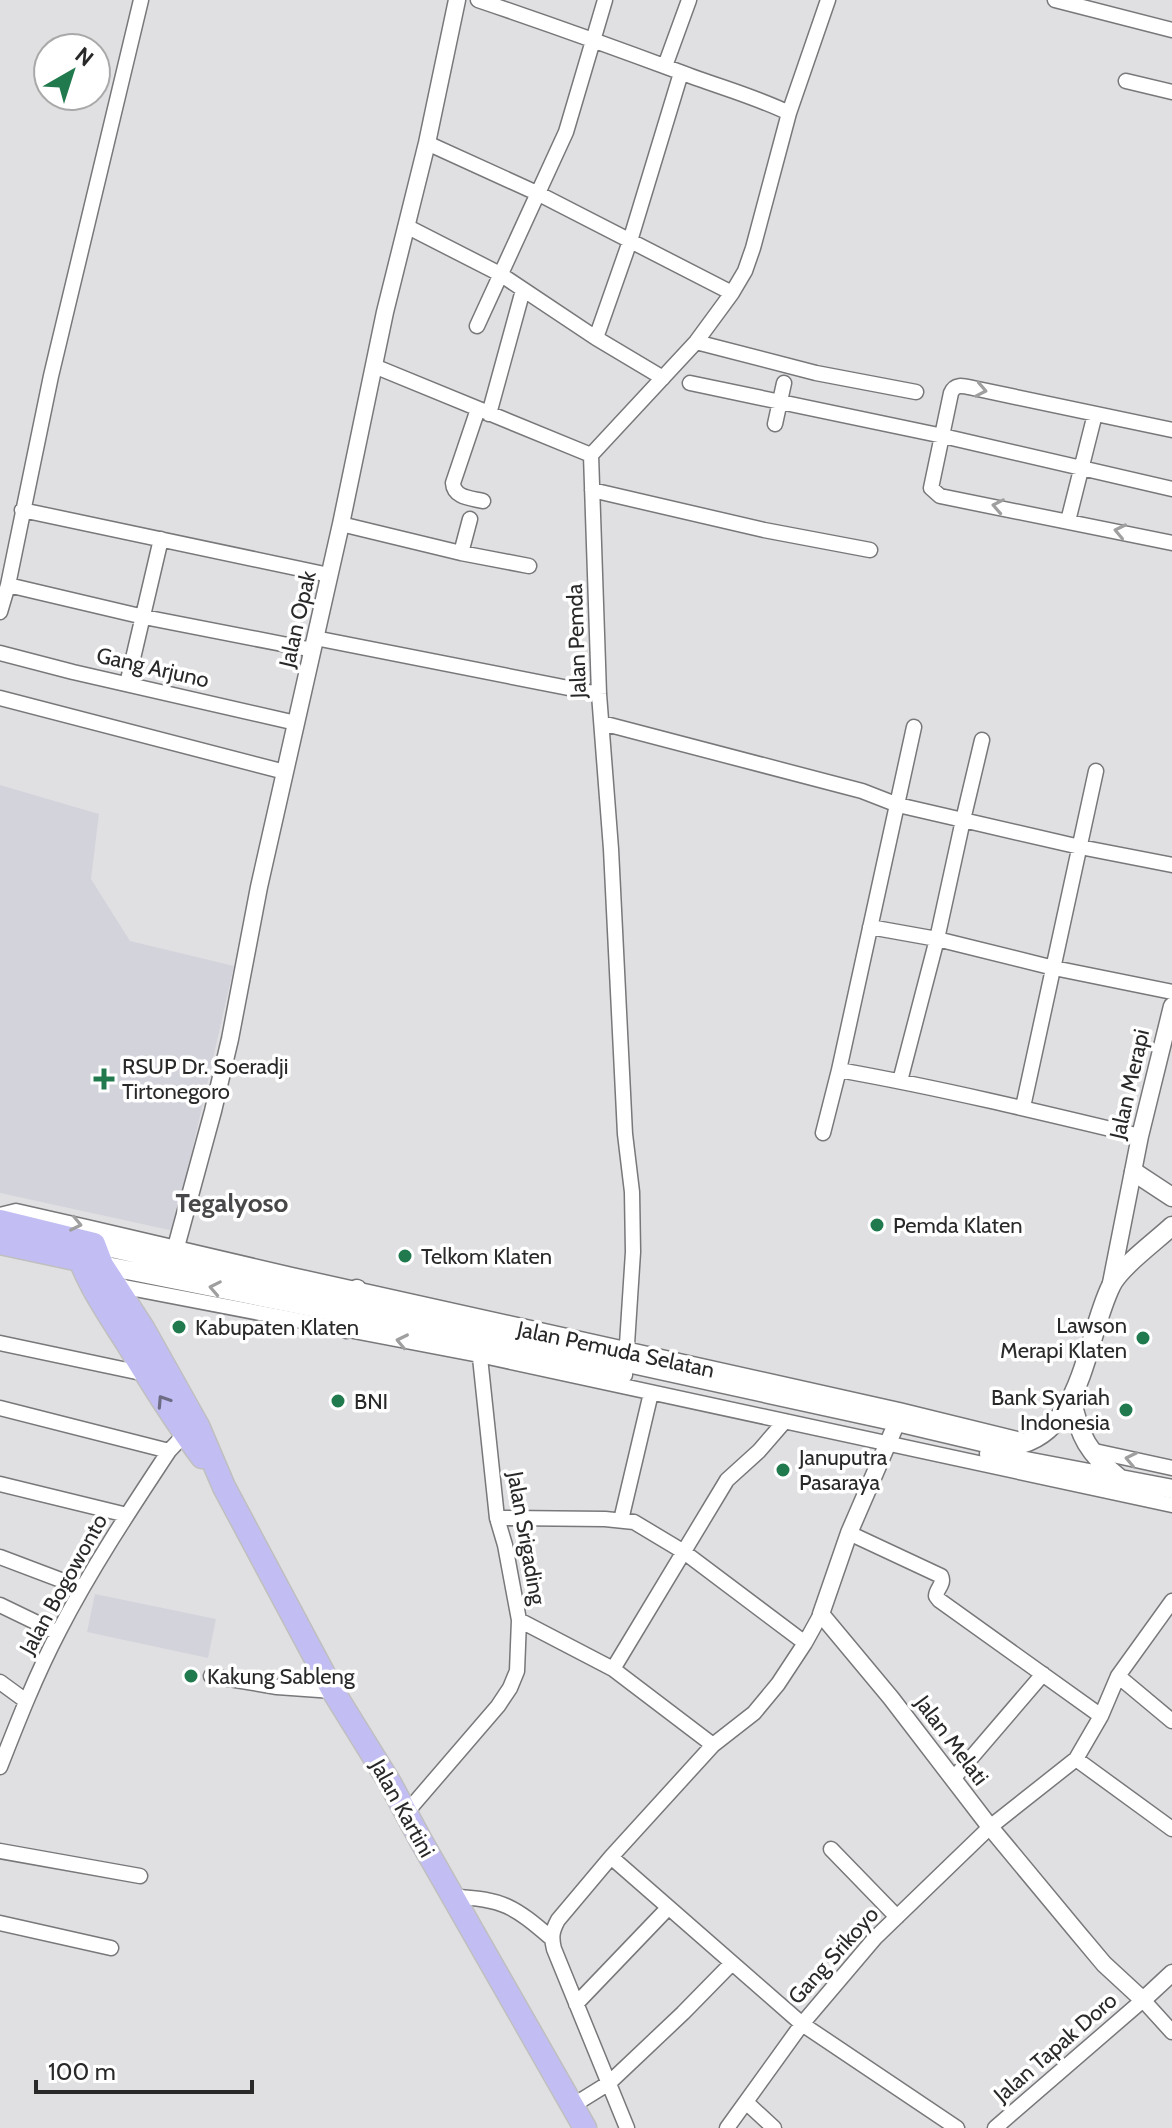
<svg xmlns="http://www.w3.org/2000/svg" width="1172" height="2128" viewBox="0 0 1172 2128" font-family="Cabin,sans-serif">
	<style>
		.built { fill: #d3d3dc }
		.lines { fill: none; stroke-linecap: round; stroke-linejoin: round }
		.minor-casing { stroke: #78787b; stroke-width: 17 }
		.tertiary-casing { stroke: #78787b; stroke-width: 19 }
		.secondary-casing { stroke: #78787b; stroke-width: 21 }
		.trunk-casing { stroke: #bfbfbf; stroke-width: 25 }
		.minor { stroke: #fff; stroke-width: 14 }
		.tertiary { stroke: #fff; stroke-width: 16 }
		.secondary { stroke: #fff; stroke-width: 18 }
		.trunk { stroke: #c2bef4; stroke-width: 22 }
		.oneway { stroke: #9f9f9f }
		.oneway2 { stroke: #6e6c85 }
		.poi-dot { fill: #217a4e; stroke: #fff; stroke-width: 3 }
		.labels { text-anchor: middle; stroke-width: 7; stroke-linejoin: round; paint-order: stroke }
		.street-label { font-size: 22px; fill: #29292a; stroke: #fff }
		.poi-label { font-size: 22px; fill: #29292a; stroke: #fff; text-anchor: start }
		.quarter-label { font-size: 26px; font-weight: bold; fill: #48484b; stroke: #fff }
	</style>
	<rect width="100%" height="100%" fill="#e0e0e3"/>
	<!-- built -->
	<path class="built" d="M0,785L99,814L91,879L130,941L234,966L174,1231L0,1193Z
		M95,1594L216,1619L208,1658L87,1632Z"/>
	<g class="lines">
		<defs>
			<path id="minor" d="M478,0C546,23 613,47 680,72C716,86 754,96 789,113
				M1055,0L1172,30
				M665,66L689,0
				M1126,81L1172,92
				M427,143L539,194L732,293
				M406,226L500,274L596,338L663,378
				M477,326L566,132L605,0
				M596,338L630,241L681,73
				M696,342L816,373L916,392
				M374,366L591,455
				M690,383L943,436L1172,489
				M478,409L453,483C454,498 471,498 483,501
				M489,414L523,290
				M775,424L784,383
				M1172,430L973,388C964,386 955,383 951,393L931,488L940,496L1172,543
				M592,490L764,530L870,550
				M22,510L329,575
				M1068,521L1095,414
				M341,524L461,553L529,566
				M461,553L470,519
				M8,585L144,617L313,650
				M0,612L8,585L51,376L141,0
				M315,638L599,694
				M0,653L73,672L296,723
				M127,684L161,539
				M0,698L285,772
				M602,723L862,791L898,805L963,820L937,939L900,1081
				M982,740L963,820L1080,847L1172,865
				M870,927L937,939L1054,968L1172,992
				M839,1070C940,1088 1040,1112 1140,1136
				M1023,1107L1096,771
				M823,1133L839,1070L914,727
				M0,1215L16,1211L91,1228L292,1275L899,1410L1025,1441
				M114,1285L479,1355L1172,1505
				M0,1343L146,1374
				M625,1375L633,1252L632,1192L625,1134L611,849L599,694L591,455L696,342L732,293L745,271L753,248L789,113L828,0
				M0,1408L169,1451
				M1090,1450L1172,1468
				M0,1484L127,1515
				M497,1518L605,1519L634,1522L684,1552L805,1643
				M621,1520L651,1393
				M849,1533L941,1576C945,1584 936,1589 936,1596L939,1600L1101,1716L1118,1676L1172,1601
				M0,1557L82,1588
				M0,1605L58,1633
				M519,1620L613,1669L713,1745
				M613,1669L727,1480L759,1451L785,1421
				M211,1676L277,1687L333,1691
				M1118,1676L1172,1721
				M0,1682L26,1701
				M1076,1759L1172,1829
				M0,1767C18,1721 36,1675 59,1631C91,1569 130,1510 169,1451L185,1434
				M953,1779L1043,1674
				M406,1813L498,1706L510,1688L517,1671L519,1620L505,1545L497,1518L479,1348
				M831,1849L897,1917
				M0,1851L140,1876
				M611,1857L802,2024L957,2128
				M454,1897C502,1898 515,1907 551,1938
				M0,1923L111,1948
				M576,2004L668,1908
				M747,2103L774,2128
				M572,2106L609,2083L683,2013L732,1963
				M627,2128L554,1949C551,1937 552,1931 558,1920L611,1857L713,1745L754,1713L778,1684L805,1643L821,1614
				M727,2128L802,2024L875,1938L990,1827L1076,1759L1101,1716
				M995,2128L1143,2000L1172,2032"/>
			<path id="tertiary" d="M171,1274L176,1247L213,1111L230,1039L259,887L341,524L385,312L427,143L457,0
				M1111,1283L1140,1136L1172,1006
				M897,1422L849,1533L821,1614L891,1698L990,1827L1078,1933L1104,1964L1143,2000L1172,1973"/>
			<path id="secondary" d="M1134,1172L1172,1197
				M94,1244L354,1303L897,1422L1003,1447C1083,1443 1084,1341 1111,1286C1119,1268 1156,1241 1172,1226
				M102,1265L351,1315L616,1373
				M346,1329L357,1289
				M1072,1400C1079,1436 1089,1454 1118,1477
				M989,1454L1172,1489"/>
			<path id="trunk" d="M0,1221L94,1244L102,1265L143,1328L198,1426L224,1487L333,1691L390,1783L420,1839L585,2128
				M73,1239C83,1277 106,1310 127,1343C151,1382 175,1421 202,1457
				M0,1243L89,1262"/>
		</defs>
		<!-- minor casing -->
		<use href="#minor" class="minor-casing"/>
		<!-- tertiary casing -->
		<use href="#tertiary" class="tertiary-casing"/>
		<!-- secondary casing -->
		<use href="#secondary" class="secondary-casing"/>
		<!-- trunk casing -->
		<use href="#trunk" class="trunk-casing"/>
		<!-- minor -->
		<use href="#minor" class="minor"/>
		<!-- tertiary -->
		<use href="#tertiary" class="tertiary"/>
		<!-- secondary -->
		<use href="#secondary" class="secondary"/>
		<!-- trunk -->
		<use href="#trunk" class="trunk"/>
	</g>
	<!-- one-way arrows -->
	<defs><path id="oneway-chevron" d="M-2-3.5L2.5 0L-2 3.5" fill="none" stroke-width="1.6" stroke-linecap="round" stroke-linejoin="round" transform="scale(2)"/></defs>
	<g class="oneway">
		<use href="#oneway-chevron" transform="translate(981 390) rotate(11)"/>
		<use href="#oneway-chevron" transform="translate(998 506) rotate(-169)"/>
		<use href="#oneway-chevron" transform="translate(1120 531) rotate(-168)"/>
		<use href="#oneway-chevron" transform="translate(76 1224) rotate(12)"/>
		<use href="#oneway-chevron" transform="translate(215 1288) rotate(-169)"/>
		<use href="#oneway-chevron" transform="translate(402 1341) rotate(-168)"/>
		<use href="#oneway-chevron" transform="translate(1131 1459) rotate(-168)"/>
	</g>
	<use class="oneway2" href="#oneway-chevron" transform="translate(163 1401) rotate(-123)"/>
	<!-- markers -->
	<g class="poi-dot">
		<path d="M100 1067h8v8h8v8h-8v8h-8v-8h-8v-8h8z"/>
		<circle cx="877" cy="1225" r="8"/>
		<circle cx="405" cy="1256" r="8"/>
		<circle cx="179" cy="1327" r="8"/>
		<circle cx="1143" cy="1338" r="8"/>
		<circle cx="338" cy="1401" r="8"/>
		<circle cx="1126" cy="1410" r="8"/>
		<circle cx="783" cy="1470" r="8"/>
		<circle cx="191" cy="1676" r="8"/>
	</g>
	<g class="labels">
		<!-- street labels -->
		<g class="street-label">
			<text transform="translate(297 619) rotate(-77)" y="8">Jalan Opak</text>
			<text transform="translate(576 641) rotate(-92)" y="8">Jalan Pemda</text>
			<text transform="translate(153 667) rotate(13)" y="8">Gang Arjuno</text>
			<text transform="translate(1129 1084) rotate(-77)" y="8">Jalan Merapi</text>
			<text transform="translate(616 1349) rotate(12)" y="8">Jalan Pemuda Selatan</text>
			<text transform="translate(527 1538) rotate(80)" y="8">Jalan Srigading</text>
			<text transform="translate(63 1584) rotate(-61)" y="8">Jalan Bogowonto</text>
			<text transform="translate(952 1740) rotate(53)" y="8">Jalan Melati</text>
			<text transform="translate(403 1808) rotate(61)" y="8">Jalan Kartini</text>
			<text transform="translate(833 1955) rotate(-48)" y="8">Gang Srikoyo</text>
			<text transform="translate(1055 2047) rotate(-41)" y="8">Jalan Tapak Doro</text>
		</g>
		<!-- poi labels -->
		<g class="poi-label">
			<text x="122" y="1074">RSUP Dr. Soeradji<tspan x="122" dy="25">Tirtonegoro</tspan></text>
			<text x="893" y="1233">Pemda Klaten</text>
			<text x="421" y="1264">Telkom Klaten</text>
			<text x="1127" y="1333" text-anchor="end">Lawson<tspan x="1127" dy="25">Merapi Klaten</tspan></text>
			<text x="195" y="1335">Kabupaten Klaten</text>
			<text x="1110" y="1405" text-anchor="end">Bank Syariah<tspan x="1110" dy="25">Indonesia</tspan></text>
			<text x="354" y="1409">BNI</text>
			<text x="799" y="1465">Januputra<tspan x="799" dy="25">Pasaraya</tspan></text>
			<text x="207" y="1684">Kakung Sableng</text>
		</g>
		<!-- quarter labels -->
		<g class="quarter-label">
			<text x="232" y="1212">Tegalyoso</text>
		</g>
	</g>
	<!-- north arrow -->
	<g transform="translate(72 72) rotate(39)"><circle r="38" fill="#ffffff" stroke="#a9a9aa" stroke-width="2"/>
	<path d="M0-6L14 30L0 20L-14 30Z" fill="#217a4e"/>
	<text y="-12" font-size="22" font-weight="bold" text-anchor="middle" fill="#29292a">N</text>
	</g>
	<!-- scale -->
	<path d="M36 2080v12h216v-12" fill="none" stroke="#29292a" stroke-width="4"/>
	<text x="48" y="2080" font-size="24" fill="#29292a" stroke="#ffffff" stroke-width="6" paint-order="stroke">100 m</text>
</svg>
